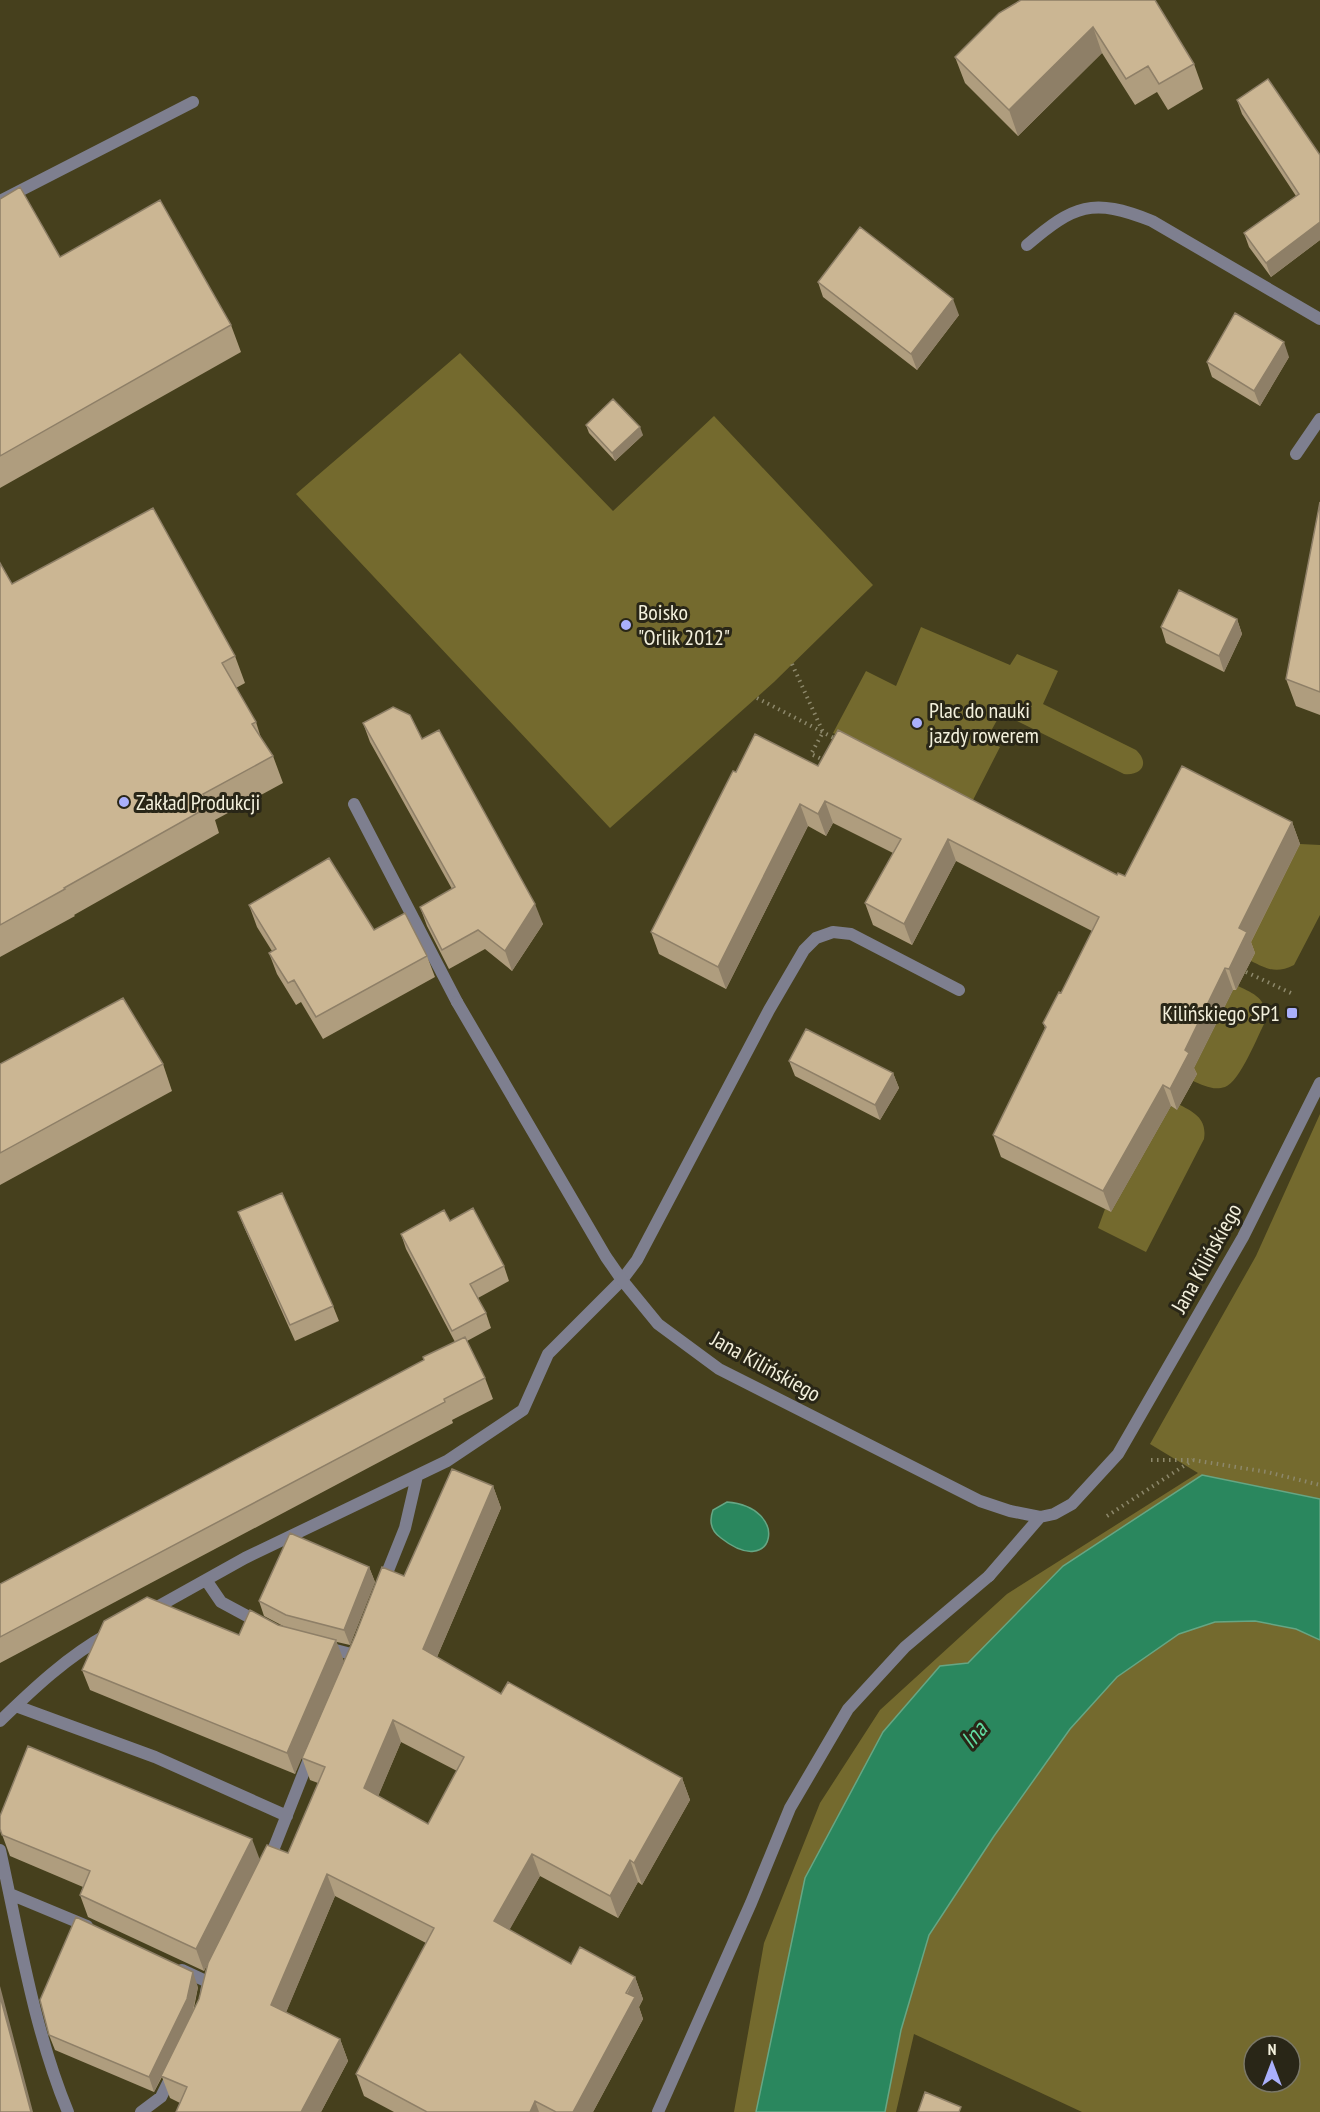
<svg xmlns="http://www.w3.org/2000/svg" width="1320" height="2112" viewBox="0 0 1320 2112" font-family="'PT Sans Narrow',sans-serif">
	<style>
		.green { fill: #746a2e; fill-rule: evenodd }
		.water { fill: #2a875e; stroke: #66a684; stroke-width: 1.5 }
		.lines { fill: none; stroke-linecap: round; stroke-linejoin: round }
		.path { stroke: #8d886b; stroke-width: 4; stroke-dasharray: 1.5 4.5; stroke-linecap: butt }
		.lane { stroke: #7e7f8f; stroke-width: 12 }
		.street { stroke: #7e7f8f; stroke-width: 12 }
		.wall { fill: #af9d7e; fill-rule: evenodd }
		.shaded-wall { fill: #8e7f67 }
		.building { fill: #cbb693; stroke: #8e7f67; stroke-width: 1.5; fill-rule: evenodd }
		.poi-dot { fill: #aab0fb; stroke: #292617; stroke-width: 2 }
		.labels { text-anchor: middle; stroke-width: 6; stroke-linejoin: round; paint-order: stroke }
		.poi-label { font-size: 22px; fill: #f3f0dc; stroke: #292617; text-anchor: start }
		.street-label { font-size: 22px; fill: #f3f0dc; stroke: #292617 }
		.water-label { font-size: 24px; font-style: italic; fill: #61dba1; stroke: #292617 }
	</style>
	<rect width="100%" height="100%" fill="#46401d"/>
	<!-- green -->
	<path class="green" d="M460,353L613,511L714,416L873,585L774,682L610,828L296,494Z
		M921,627L1010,665L1017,654L1058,671L1043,704L1136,750C1150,763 1142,776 1124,774L1001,713L986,740L1000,747L972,802L833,733L866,671L896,686Z
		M1300,844L1320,845V915L1294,965C1276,974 1267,969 1251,961L1247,949Z
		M1238,986C1255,994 1267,999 1266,1020C1258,1035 1240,1082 1225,1087C1213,1091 1203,1085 1193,1081L1196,1074L1192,1072L1233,990H1236Z
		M1180,1105C1196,1113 1207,1120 1204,1139L1146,1252L1098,1228L1105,1209L1111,1212L1171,1106L1177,1110Z
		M1320,1114V2112H1082L914,2034L896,2112H734L764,1943L820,1803L880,1710L1007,1594L1198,1473L1150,1444L1256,1256ZM1254,2046H1290V2082H1254Z"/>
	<!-- water -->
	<path class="water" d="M1202,1475L1320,1499V1640L1296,1629L1255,1621L1215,1622L1179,1634L1117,1677L1070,1729L994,1836L929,1935L901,2030L885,2112H756L805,1878L883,1732L940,1666L968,1663L1063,1566Z
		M727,1502C791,1507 775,1581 721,1538C711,1531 709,1521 713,1510Z"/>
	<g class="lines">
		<!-- path -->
		<path class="path" d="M792,664L823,732L811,754L826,761
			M757,698L836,739
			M1246,972L1293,994
			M1151,1460H1193L1267,1472L1320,1485
			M1107,1516L1193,1460"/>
		<!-- lane -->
		<path class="lane" d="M0,201L193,102
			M1027,245C1074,205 1092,197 1152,221L1320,319
			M1296,454L1320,419
			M354,804L457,1002
			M206,1580L221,1602L260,1623
			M383,1583L405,1528L417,1476
			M150,1611L245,1558L447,1461L523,1410L548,1354L622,1280L637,1260L769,1010L804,950L816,938L833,932L851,934L959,990
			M324,1647L355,1655
			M16,1706L155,1757L287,1816
			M0,1721C33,1689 68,1656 108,1634
			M0,1850C19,1936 34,2030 68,2112
			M268,1863L311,1754
			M10,1894L87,1926
			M182,1970L208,1982L206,1992
			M141,2112L161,2097L172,2075
			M658,2112L751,1903L790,1808L848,1709L905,1647L989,1576"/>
		<!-- street -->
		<path class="street" d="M457,1002L606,1257L622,1280L658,1324L719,1369L980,1501L1010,1511L1040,1517
			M989,1576L1040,1517L1054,1514L1072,1504L1118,1454L1243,1237L1320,1083"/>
	</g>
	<!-- wall -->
	<path class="wall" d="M1021,0L1194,64L1203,89L1168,110L1157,92L1135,105L1102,53L1018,136L965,83L955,57Z
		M1237,100L1320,155V240L1271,277L1249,247L1244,233L1296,196L1242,114Z
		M0,199L60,257L231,325L241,352L0,488Z
		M818,282L959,315L917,370L823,297Z
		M1289,357L1260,406L1212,377L1207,362Z
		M586,425L643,435L615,461L589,433Z
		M1320,502V715L1296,706L1286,679Z
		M0,563L12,584L235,656L245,683L236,688L256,722L261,738L273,756L283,783L215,820L219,833L74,915L75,916L0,957Z
		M1237,619L1242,634L1224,672L1166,643L1161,627Z
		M363,723L422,739L543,924L512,971L485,949L449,969L427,926L420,907L452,889L370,742Z
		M818,766L1117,875L1125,876L1292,822L1300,844L1251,942L1255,953L1236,990H1233L1194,1068L1197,1074L1177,1110L1171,1106L1111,1212L1001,1157L993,1135L1045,1028L1043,1023L1061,993L1092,931L956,861L912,945L873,925L865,903L893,853L833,823L826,836L808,826L726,989L659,954L651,932L736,772Z
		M249,905L374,930L427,956L435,977L323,1039L301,1002L296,1005L277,974L269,953L272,951L257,927Z
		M789,1061L893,1073L899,1088L880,1120L795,1076Z
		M0,1064H163L172,1091L0,1185Z
		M238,1212L333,1306L339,1321L295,1341L244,1227Z
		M450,1221L504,1266L509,1281L478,1298L486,1313L491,1328L467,1341L485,1378L493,1399L452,1420L453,1423L0,1663V1584L424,1360L455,1342L406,1249L401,1234Z
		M493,1486L501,1508L437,1657L501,1694L682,1778L690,1800L642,1885L638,1882L618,1918L540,1876L509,1930L571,1964L635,1977L643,1999L639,2007L643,2019L593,2112H394L364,2096L356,2074L426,1943L335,1896L286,2012L340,2039L348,2061L321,2112H176L180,2103L170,2098L162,2077L154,2092L55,2050L49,2035L198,1987L193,2013L199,1999L207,1965L204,1971L88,1917L80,1895L83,1887L10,1856L0,1829L259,1860L288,1853L318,1783L310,1780L302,1758L404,1576ZM401,1742L457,1771L428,1824L378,1796Z
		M369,1567L375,1582L350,1645L337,1642L295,1774L90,1690L82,1670L278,1625L285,1627L264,1616L259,1601Z"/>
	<!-- shaded-wall -->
	<path class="shaded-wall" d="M1093,27L1102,53L1018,136L1009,110Z
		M1320,222V240L1271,277L1266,263Z
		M953,299L959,315L917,370L911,354Z
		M1284,342L1289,357L1260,406L1254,391Z
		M640,427L643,435L615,461L612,453Z
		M1237,619L1242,634L1224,672L1219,656Z
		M825,801L833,823L826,836L818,814Z
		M800,804L808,826L726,989L718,967Z
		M1292,822L1300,844L1251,942L1255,953L1236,990L1229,969L1239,928Z
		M948,839L956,861L912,945L904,924Z
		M535,904L543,924L512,971L505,951Z
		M1225,968L1233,990L1194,1068L1197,1074L1177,1110L1170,1089L1185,1050Z
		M893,1073L899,1088L880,1120L875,1105Z
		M1163,1085L1171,1106L1111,1212L1103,1191Z
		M493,1486L501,1508L431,1671L423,1649Z
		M369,1567L375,1582L350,1645L344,1630Z
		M336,1640L344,1661L295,1774L287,1753Z
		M393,1720L401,1742L372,1811L364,1788Z
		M682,1778L690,1800L642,1885L634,1863Z
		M252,1839L260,1860L204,1971L196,1949Z
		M532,1854L540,1876L502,1943L494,1921Z
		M630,1860L638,1882L618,1918L610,1896Z
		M327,1874L335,1896L280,2027L271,2005Z
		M193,1972L198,1987L192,2014L154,2092L149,2077Z
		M635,1977L643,1999L639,2007L643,2019L593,2112H573Z
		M0,1986L33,2112H31L0,1996Z
		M340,2039L348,2061L321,2112H301Z
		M535,2101L539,2112H530Z"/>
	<!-- building -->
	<path class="building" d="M1021,0H1155L1194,64L1159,84L1148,66L1126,79L1093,27L1009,110L955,57L999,13Z
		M1268,79L1320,155V222L1266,263L1244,233L1299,194L1237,100Z
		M20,187L60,257L160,200L231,325L0,456V199Z
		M860,227L953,299L911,354L818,282Z
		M1235,313L1284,342L1254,391L1207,362Z
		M613,399L640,427L612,453L586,425Z
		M1320,502V692L1286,679Z
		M153,508L235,656L222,663L256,722L252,724L273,756L203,794L210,806L64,888L65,889L0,925V563L12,584Z
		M1179,590L1237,619L1219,656L1161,627Z
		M393,707L410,715L422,739L439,730L535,904L505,951L478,930L442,950L420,907L455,887L363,723Z
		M838,730L1117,875L1118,873L1125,876L1182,766L1292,822L1239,928L1247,932L1229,969L1225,968L1185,1050L1189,1053L1170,1089L1163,1085L1103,1191L993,1135L1046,1027L1043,1023L1059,992L1061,993L1099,917L948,839L904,924L865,903L901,839L825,801L818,814L800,804L718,967L651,932L733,771L736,772L755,734L818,766Z
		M329,858L374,930L405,913L427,956L316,1017L294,980L288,983L269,953L276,949L249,905Z
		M123,998L163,1064L0,1153V1064Z
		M806,1029L893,1073L875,1105L789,1061Z
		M282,1193L333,1306L290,1325L238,1212Z
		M473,1208L504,1266L470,1284L486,1313L452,1331L401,1234L444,1210L450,1221Z
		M465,1337L485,1378L444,1399L445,1402L0,1637V1584L424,1360L423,1357Z
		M452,1469L493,1486L423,1649L501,1694L508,1682L682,1778L634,1863L630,1860L610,1896L532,1854L494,1921L571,1964L580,1947L635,1977L626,1993L635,1997L573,2112H556L535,2101L530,2112H427L356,2074L434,1928L327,1874L271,2005L340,2039L301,2112H176L187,2087L161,2076L199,1999L208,1963L267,1845L288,1853L325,1767L302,1758L355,1636L382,1567L404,1576ZM393,1720L464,1757L428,1824L364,1788Z
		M290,1533L369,1567L344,1630L286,1615L259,1601Z
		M147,1597L239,1635L250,1610L278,1625L336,1640L287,1753L82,1670L104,1621Z
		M28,1746L252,1839L196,1949L80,1895L90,1871L2,1835L0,1829V1816Z
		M76,1917L193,1972L187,1999L149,2077L49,2035L40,2000Z
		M0,1996L31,2112H0Z
		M925,2092L961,2107L959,2112H918Z"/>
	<!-- markers -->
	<g class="poi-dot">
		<circle cx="626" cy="625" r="6"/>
		<circle cx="917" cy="723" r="6"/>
		<circle cx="124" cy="802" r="6"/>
		<rect x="1286" y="1007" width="12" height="12" rx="3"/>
	</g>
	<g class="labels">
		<!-- poi labels -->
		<g class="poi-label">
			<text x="638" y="620">Boisko<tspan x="638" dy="25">"Orlik 2012"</tspan></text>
			<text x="929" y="718">Plac do nauki<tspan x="929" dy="25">jazdy rowerem</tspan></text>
			<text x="136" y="810">Zakład Produkcji</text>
			<text x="1280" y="1021" text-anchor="end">Kilińskiego SP1</text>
		</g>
		<!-- street labels -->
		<g class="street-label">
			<text transform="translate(1206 1258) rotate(-61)" y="8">Jana Kilińskiego</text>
			<text transform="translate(766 1366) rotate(29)" y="8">Jana Kilińskiego</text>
		</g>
		<!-- water labels -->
		<g class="water-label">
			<text transform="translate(974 1735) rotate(-50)" y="8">Ina</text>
		</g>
	</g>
	<!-- north arrow -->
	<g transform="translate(1272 2064)"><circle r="28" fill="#292617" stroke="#7a7766" stroke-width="1.5"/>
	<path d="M0-4.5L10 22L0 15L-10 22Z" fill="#aab0fb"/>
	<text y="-9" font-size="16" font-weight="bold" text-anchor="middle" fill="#f3f0dc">N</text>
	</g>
</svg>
